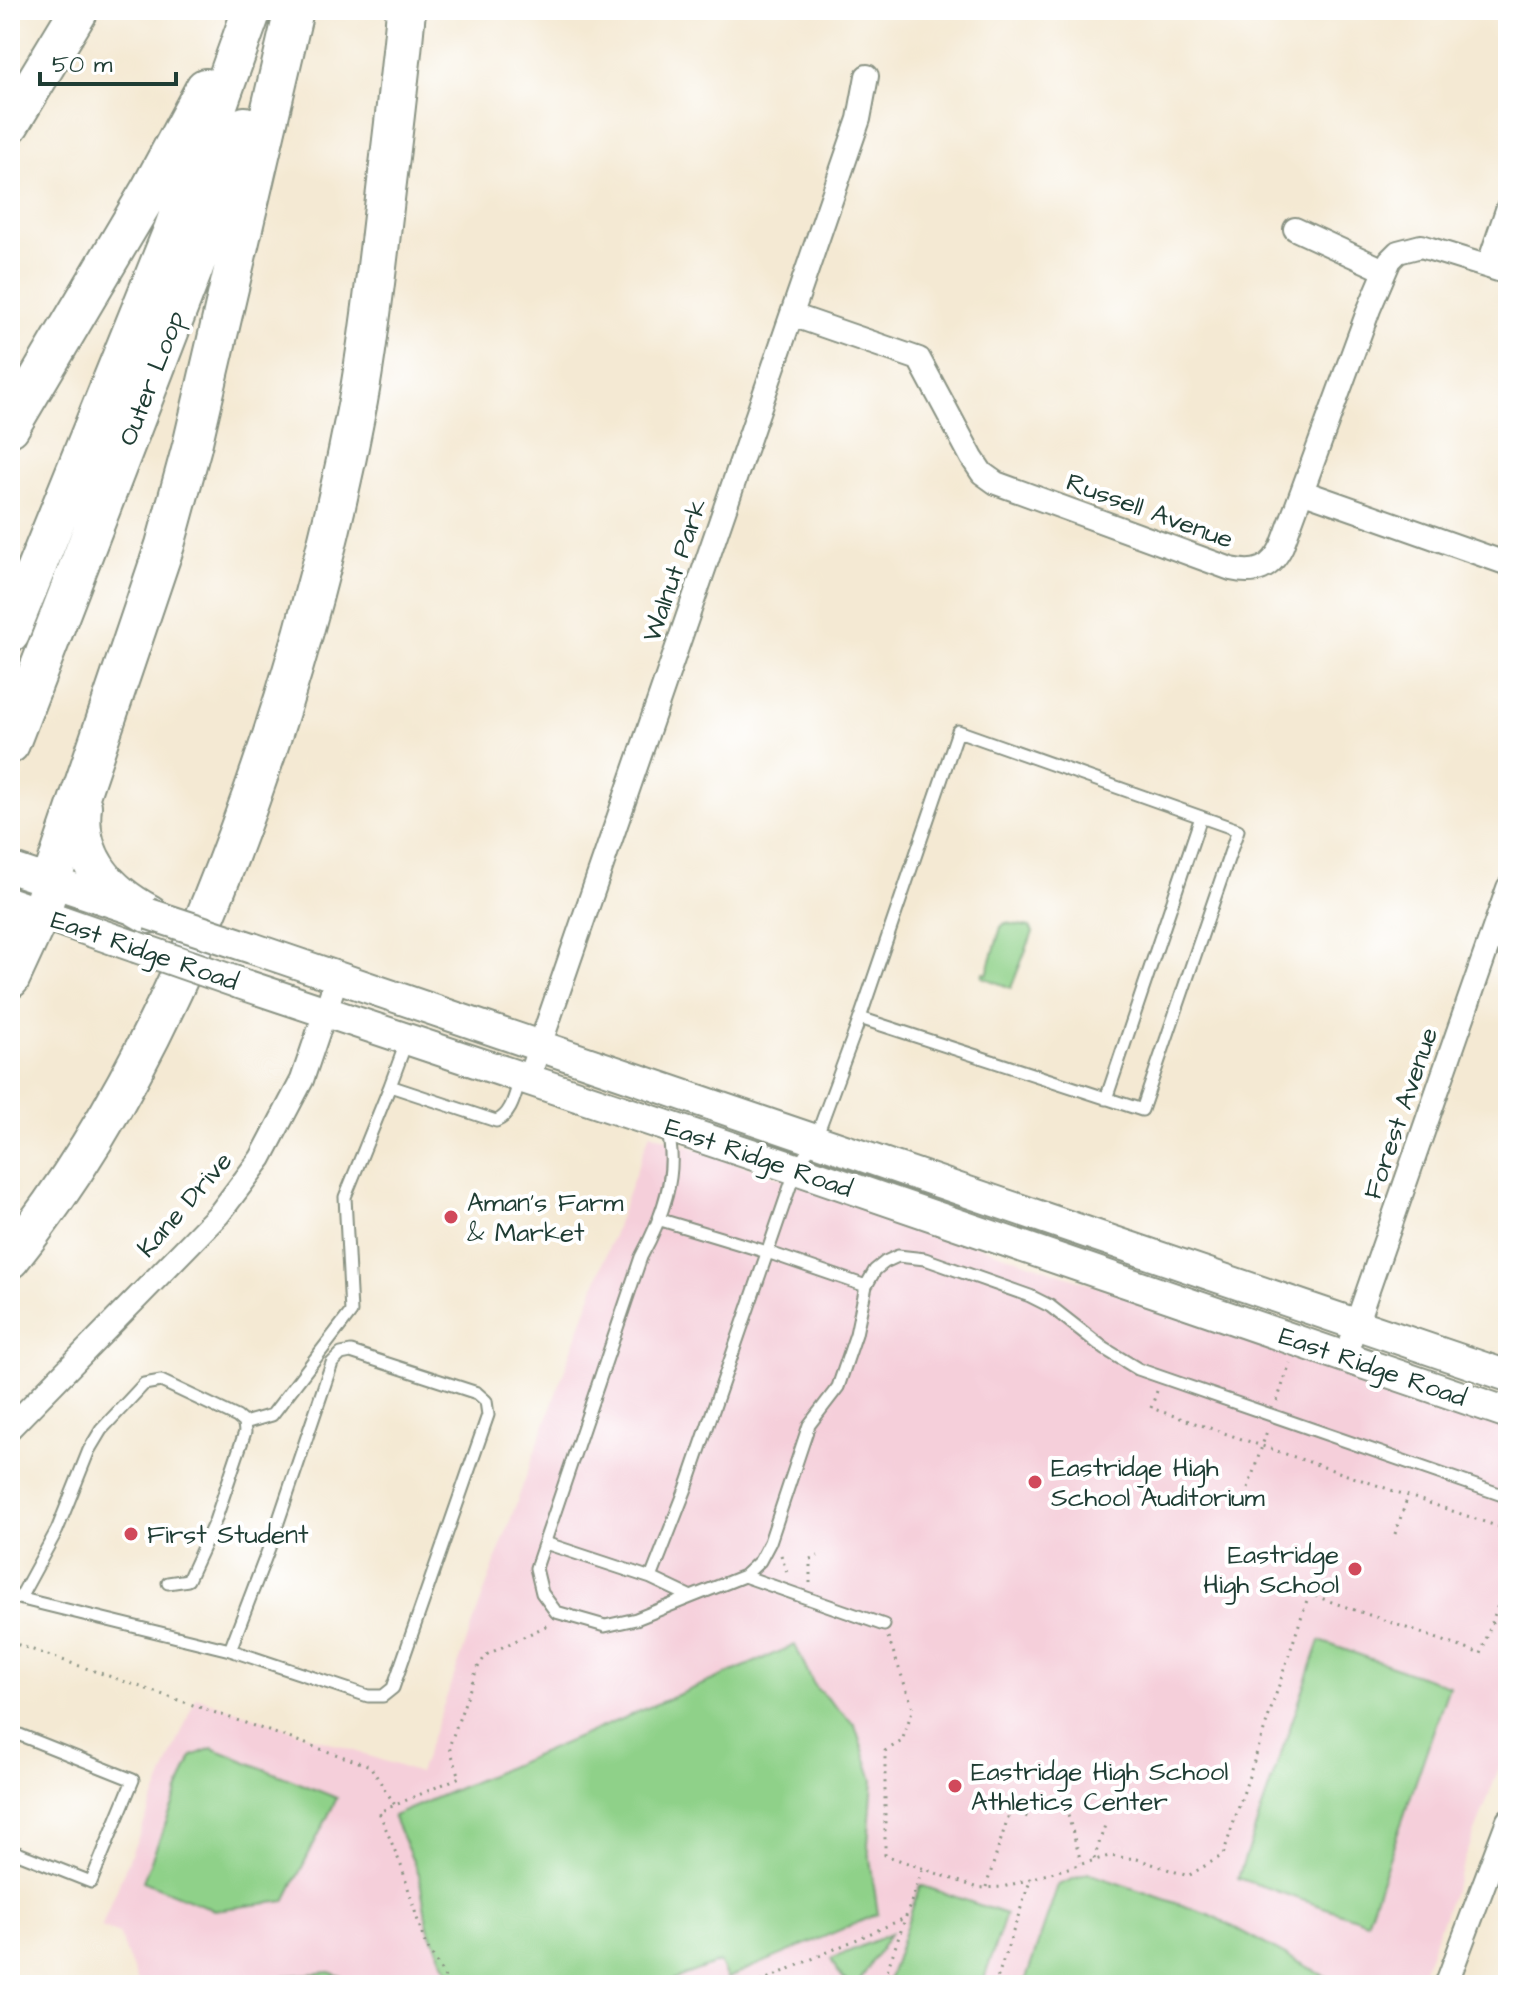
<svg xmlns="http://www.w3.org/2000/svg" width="1518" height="1995" viewBox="0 0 1518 1995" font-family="'Architects Daughter',sans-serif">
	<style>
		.built { fill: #f5cfda }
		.green { fill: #8fd189; stroke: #57875e; stroke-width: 2 }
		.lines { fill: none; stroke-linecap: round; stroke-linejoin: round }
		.lane-casing { stroke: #8a9384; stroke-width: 15 }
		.street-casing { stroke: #8a9384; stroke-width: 26 }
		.secondary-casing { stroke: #8a9384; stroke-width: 34 }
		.highway-casing { stroke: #8a9384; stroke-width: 42 }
		.path { stroke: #8a9384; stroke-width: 3; stroke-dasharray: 2 6; stroke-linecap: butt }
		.lane { stroke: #fff; stroke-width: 11 }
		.street { stroke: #fff; stroke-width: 22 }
		.secondary { stroke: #fff; stroke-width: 30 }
		.highway { stroke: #fff; stroke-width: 38 }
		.secondary-bridge-casing { stroke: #8a9384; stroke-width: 34; stroke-linecap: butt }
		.secondary-bridge { stroke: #fff; stroke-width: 30 }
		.poi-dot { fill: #d1495b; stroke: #fff; stroke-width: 3 }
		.labels { text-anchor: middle; stroke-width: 8; stroke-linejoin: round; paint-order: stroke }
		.street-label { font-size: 26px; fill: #1f3d34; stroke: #fff }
		.poi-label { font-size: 26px; fill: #1f3d34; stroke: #fff; text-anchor: start }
	</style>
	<rect width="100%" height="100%" fill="#fff"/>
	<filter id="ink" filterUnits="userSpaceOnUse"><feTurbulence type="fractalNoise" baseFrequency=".0125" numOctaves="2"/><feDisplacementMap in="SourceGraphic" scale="16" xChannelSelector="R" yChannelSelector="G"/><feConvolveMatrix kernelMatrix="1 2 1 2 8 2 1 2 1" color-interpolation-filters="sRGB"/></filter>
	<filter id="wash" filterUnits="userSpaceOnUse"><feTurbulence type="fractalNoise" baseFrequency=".006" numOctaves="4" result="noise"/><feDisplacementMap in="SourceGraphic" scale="32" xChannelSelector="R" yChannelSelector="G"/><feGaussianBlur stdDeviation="1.8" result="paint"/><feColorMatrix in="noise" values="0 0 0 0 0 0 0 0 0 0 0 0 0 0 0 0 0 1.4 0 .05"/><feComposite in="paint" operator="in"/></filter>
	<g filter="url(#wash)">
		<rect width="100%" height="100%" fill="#f4e9d3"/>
		<!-- built -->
		<path class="built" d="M650,1133L1508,1427V1744L1418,1985H139L119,1934L101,1927L196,1697L419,1773Z"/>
		<!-- green -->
		<path class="green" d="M1005,923L1030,927L1033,932L1011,988L982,977L983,973L987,974L1001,927Z
			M1320,1641L1449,1686L1367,1922L1238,1878Z
			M795,1645L815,1687L855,1725L873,1780L868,1845L878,1914L727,1978L719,1962L659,1985H467L447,1969L428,1927L419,1875L393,1816Z
			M212,1748L337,1798L285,1901L214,1910L143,1881L192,1756Z
			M1088,1873L1211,1915L1330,1979L1327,1985H1024L1058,1885Z
			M920,1885L1006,1914L982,1985H887Z
			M890,1934L857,1985C844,1984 836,1970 831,1959Z
			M329,1972L365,1985H273L286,1976Z"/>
	</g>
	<g filter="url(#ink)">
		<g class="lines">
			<defs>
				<path id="lane" d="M407,1040L390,1086L496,1121C512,1115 515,1094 520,1079
					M1106,1099L1201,817
					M661,1220L767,1252L866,1286
					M244,1423L272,1415L351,1312L345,1197L390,1086
					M545,1543L651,1578L691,1597L636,1619L605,1626L556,1612L542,1593L536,1568L641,1257C661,1220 680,1173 667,1130
					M744,1576L884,1625
					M651,1578L687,1486L796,1169L815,1140L860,1018L958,731L1238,830L1142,1110L860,1018
					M10,1596L230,1650L368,1696H383L393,1688L488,1415L486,1401L477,1393L351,1352L341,1354L332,1363L272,1540L230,1650
					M691,1597L744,1576L760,1561L770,1542L809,1425L838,1387L856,1334L866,1286L875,1270L885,1262L898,1256L925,1259L1030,1296L1050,1306L1105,1349L1138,1369L1508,1497
					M20,1598L57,1530L89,1450L101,1430L144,1384L161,1381L237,1417L244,1423L245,1432L215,1521L188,1580L168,1583
					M10,1731L133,1780L91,1882L10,1850"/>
				<path id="street" d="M1295,229L1384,270
					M1488,266L1508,207
					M792,315L919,359L972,458L982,473L996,483L1231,569C1256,575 1271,569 1282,546L1369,309L1390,260L1398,252L1421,246L1508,273
					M1304,492L1508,564
					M528,1080L859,119L867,76
					M1345,1356L1508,888
					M10,1428L219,1214L261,1158L302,1080L337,977
					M1446,1985L1508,1820"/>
				<path id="secondary" d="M10,868L130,908
					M10,903L136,947
					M252,948L1508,1376
					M239,983L796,1169L1508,1413"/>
				<path id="highway" d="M10,124L79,10
					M10,427L150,190L205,88
					M10,633L173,230L252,10
					M10,744L193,270L245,126
					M82,806C76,857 106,891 149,914
					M10,979L40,914L165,545L192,446L294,10
					M10,1259C97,1151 161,1027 212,900C277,739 326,571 358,401C369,339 376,277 383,216C391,147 400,79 406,10"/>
			</defs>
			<!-- lane casing -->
			<use href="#lane" class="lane-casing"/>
			<!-- street casing -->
			<use href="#street" class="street-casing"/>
			<!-- secondary casing -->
			<use href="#secondary" class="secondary-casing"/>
			<!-- highway casing -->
			<use href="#highway" class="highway-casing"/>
			<!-- path -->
			<path class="path" d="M1157,1391L1151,1408L1508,1530
				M1277,1401L1290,1363
				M1248,1488L1268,1428
				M1395,1534L1408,1496
				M781,1555L787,1573L791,1576
				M810,1583V1559L818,1556
				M888,1637L913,1708L902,1741L885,1751V1855L978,1888L1003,1887L1109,1856L1137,1859L1188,1876L1223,1855L1309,1594L1481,1654L1508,1576
				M10,1642L370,1766L395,1805
				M1094,1859L1106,1822
				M986,1887L1010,1811L1028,1817L1034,1798L1066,1808L1081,1862
				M449,1985L424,1941L402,1868L379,1812L460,1777L449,1747L477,1669L486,1655L548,1625
				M753,1985L905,1918
				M882,1985L923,1868
				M995,1985L1031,1878"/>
			<!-- lane -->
			<use href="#lane" class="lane"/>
			<!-- street -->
			<use href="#street" class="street"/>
			<!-- secondary -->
			<use href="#secondary" class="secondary"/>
			<!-- highway -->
			<use href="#highway" class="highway"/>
			<defs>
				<path id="secondary-bridge" d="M149,914L252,948
					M136,947L239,983"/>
			</defs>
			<!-- secondary-bridge casing -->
			<use href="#secondary-bridge" class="secondary-bridge-casing"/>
			<!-- secondary-bridge -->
			<use href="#secondary-bridge" class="secondary-bridge"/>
		</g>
	</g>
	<!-- markers -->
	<g class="poi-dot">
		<circle cx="451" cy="1217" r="8"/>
		<circle cx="1035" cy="1482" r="8"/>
		<circle cx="131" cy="1534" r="8"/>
		<circle cx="1355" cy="1569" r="8"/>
		<circle cx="955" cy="1786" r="8"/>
	</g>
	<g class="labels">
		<!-- street labels -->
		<g class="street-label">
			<text transform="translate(151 378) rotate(-69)" y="9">Outer Loop</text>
			<text transform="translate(1150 510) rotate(20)" y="9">Russell Avenue</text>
			<text transform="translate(674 570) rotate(-71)" y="9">Walnut Park</text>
			<text transform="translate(145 950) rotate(19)" y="9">East Ridge Road</text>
			<text transform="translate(1400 1113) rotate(-71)" y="9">Forest Avenue</text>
			<text transform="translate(759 1157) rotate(19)" y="9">East Ridge Road</text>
			<text transform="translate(184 1204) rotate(-49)" y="9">Kane Drive</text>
			<text transform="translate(1373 1366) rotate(19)" y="9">East Ridge Road</text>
		</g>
		<!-- poi labels -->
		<g class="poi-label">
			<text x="467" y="1211">Aman's Farm<tspan x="467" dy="30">&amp; Market</tspan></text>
			<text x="1051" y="1476">Eastridge High<tspan x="1051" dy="30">School Auditorium</tspan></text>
			<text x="147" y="1543">First Student</text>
			<text x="1339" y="1563" text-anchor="end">Eastridge<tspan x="1339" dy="30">High School</tspan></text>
			<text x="971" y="1780">Eastridge High School<tspan x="971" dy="30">Athletics Center</tspan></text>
		</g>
	</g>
	<!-- margin -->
	<rect width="1518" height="1995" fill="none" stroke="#fff" stroke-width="40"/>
	<!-- scale -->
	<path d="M40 72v12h136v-12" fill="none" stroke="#1f3d34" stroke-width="4"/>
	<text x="52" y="72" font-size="24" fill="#1f3d34" stroke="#ffffff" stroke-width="6" paint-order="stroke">50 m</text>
</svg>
